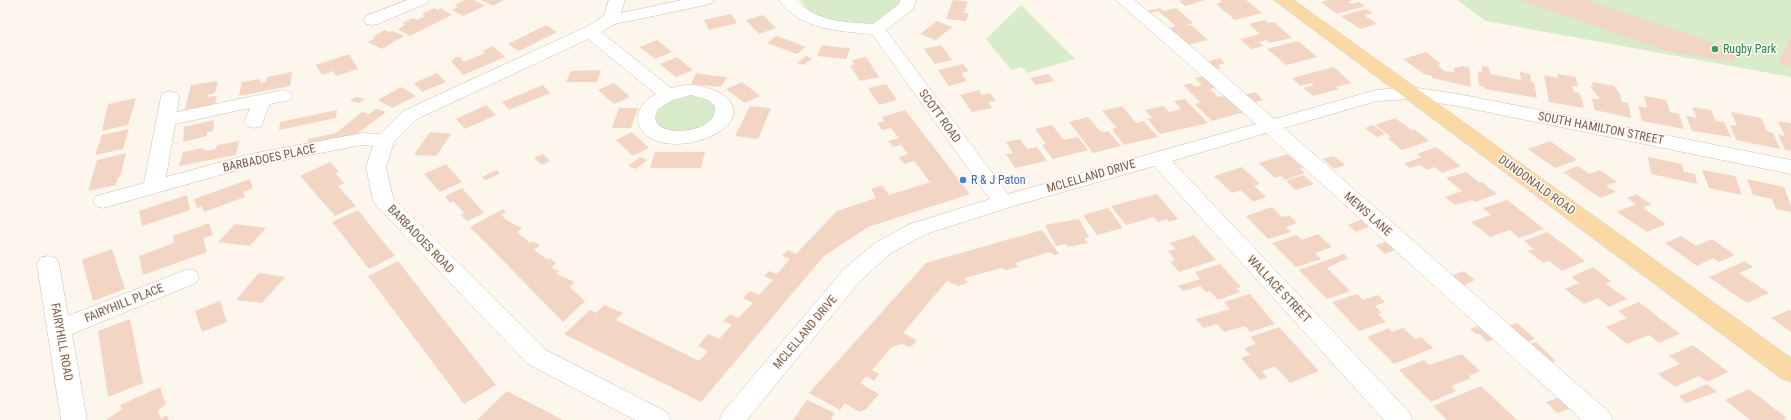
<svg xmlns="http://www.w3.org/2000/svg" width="1791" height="420" viewBox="0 0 1791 420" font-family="'Roboto Condensed',sans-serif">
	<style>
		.green { fill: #d8ecc9 }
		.building { fill: #f3d5c3 }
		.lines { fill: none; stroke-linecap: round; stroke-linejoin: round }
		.minor-casing { stroke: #d1beb0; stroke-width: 1 }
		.major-casing { stroke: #dad1cd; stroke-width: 1 }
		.minor { fill: #fff; fill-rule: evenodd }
		.major { fill: #fbd9a5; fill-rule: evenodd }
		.leisure-dot { fill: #2e9e5b; stroke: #fffaf3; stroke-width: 1.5 }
		.shop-dot { fill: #3f7fe0; stroke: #fffaf3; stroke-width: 1.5 }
		.labels { text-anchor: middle; stroke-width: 3; stroke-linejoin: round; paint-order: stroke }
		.leisure-label { font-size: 12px; fill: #27864d; stroke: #fffaf3; text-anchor: start }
		.street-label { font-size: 12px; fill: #7a5c4d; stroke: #fffaf3 }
		.shop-label { font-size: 12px; fill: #366cbe; stroke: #fffaf3; text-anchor: start }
	</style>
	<rect width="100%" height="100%" fill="#fdf6ec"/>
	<!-- green -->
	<path class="green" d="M800,0H902L897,10L873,23L838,22L811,13Z
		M1457,0H1791V77L1486,21Z
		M1021,5L1075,59L1027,73L1022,67L1011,70L986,39Z
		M697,94L710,98L717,106L715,120L693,132L665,130L656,123L654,116C666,96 675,97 697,94Z"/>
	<!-- building -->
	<path class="building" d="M465,0H474L485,6L463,16L452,10L458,7L455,5Z
		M481,0H504L493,6Z
		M953,0L968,2L964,13H969L966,21L946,19Z
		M1183,0H1205L1185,6L1179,1Z
		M1219,0H1246L1262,13L1235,20L1216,4L1222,2Z
		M1328,0H1354L1348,2L1351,4L1359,2L1365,6L1337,14L1321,2Z
		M1518,0H1586L1740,51L1733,62L1667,51Z
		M434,8L437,10L441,8L452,15L410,36L398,29L405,25L402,23L413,18L417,20L425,16L422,14Z
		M1160,8L1164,11L1176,8L1193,23L1183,26L1191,25L1208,40L1187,45L1168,29L1176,26L1158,11L1151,13L1148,11Z
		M1366,9L1373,13L1364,15L1377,24L1360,29L1341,16Z
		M731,14L737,23L709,30L704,20Z
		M763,15L776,28L759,34L746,20Z
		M1265,20L1268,23L1274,22L1292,38L1269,43L1266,40L1259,42L1264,46L1251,49L1240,39L1260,34L1249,24Z
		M937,21L952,27L936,40L920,34Z
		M546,25L557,32L519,51L508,44Z
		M385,30L389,32L392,31L404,36L382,49L368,42L375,38L373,37Z
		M776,36L791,41L806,47L797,54L767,43Z
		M1791,37V66L1778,62Z
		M657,40L663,45L672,52L655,59L640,47Z
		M1298,41L1317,57L1286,65L1267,49Z
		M822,45L836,47L850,48L846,59L817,56Z
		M941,45L952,60L935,64L924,49Z
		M493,46L505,57L463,75L451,61L456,57H460L464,62L485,53L482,51Z
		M1426,52L1441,64L1438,65L1444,71L1454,72V68L1463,66L1469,67L1471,87L1432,78V76L1424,74L1403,59Z
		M349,54L358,69L336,76L333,71L322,75L316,65Z
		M806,56L812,59L803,65L797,63Z
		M677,57L683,62L693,70L676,77L660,64Z
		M866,57L879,77L860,81L850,66L854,65L852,60Z
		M1220,58L1225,63L1218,65L1221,68L1216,70L1206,62Z
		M963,64L969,71L961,73L967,81L949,86L938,70Z
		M1482,66L1489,67L1490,74L1521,80L1520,72L1530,74L1531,82L1534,83L1537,98L1485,89V87L1479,86L1478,71L1482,72Z
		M1334,67L1351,83L1336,87L1339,89L1313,96L1303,88L1314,85L1311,83L1300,86L1292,78Z
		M601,70L597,82H566L571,71Z
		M292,72L290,86L239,96L242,82L261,79L260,83L266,82L267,77Z
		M437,73L446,82L422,92L414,83Z
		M696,73L709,75L727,77L721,87L691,84Z
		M1048,74L1055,81L1036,85L1030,78Z
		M1557,74L1576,77L1578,87L1572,86L1574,92L1580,93L1584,108L1549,102L1544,75L1558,78Z
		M1206,76L1218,87L1210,89L1218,97L1226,95L1244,112L1212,121L1195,104L1200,102L1183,85L1191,83L1195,87L1202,85L1195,78Z
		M218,81L215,93L208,95L207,97L217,96L214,106L184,112L191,85Z
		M742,82L750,88L760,96L745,103L726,89Z
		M1592,82L1614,86L1620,94L1622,102L1628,103L1631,118L1595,110L1592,99H1600L1590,86H1593Z
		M614,83L621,89L630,97L614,104L598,90Z
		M886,84L897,100L879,105L868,88Z
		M543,85L550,93L509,110L502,102Z
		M401,87L416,96L392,108L378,100Z
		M979,90L982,95L990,93L996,101L988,102L992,108L972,112L960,95Z
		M1255,92L1263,100L1252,103L1244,95Z
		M1644,96L1666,100L1670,112L1679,114L1684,129L1642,121L1638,106L1647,108Z
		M355,97L365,99L359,103L350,101Z
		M136,98L128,125L102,131L108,104Z
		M1185,99L1208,123L1160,134L1147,119L1152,118L1145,110L1163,106L1169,112L1181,109L1174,101Z
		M486,105L496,115L465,129L456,119Z
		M750,106L771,108L758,139L735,136Z
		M1122,106L1136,123L1144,121L1158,137L1124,145L1112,129L1117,128L1102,111Z
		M1692,107L1711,110L1716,121L1724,122L1731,137L1692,131L1686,116L1697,118Z
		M619,108H638L631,128H612Z
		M376,109L386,112L357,134L308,146V139L336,133L362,112L369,114Z
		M337,110L336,118L279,130L280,122Z
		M905,110L970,194L868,227L824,256L701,402L564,334L590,310L596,313L604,305L623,313L616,320L699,361L708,351L698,346L708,334L719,339L732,325L723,321L730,314L738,318L753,303L743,298L750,291L759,295L773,280L764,276L769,271L777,274L790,259L782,256L788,250L796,254L837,211L876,198L871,189L882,185L889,195L930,182L914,161L904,164L899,157L908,154L901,145L893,147L888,141L899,138L891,128L882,130L877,123L885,121L882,117Z
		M1731,112L1761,118L1767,131L1773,133L1780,149L1736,140L1730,125L1737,126Z
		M1088,117L1101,132L1108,131L1121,146L1093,153L1069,122Z
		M1395,118L1412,130L1414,129L1429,141L1402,150L1387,138L1391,137L1375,125Z
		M214,120L213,131L207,132V136L183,142L184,127Z
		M1778,121L1791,123V151L1785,150L1778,134L1785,136Z
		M1052,125L1064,140L1078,137L1088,150L1053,159L1042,145L1046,144L1035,129Z
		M1373,125L1385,134L1377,137L1365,128Z
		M129,129L123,149L95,155L102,135Z
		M430,132L451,134L436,156L414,155Z
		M632,132L649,148L633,156L616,140Z
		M1020,139L1027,149L1037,147L1047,161L1015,168L1006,154L1013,153L1006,142Z
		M239,141L236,155L179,166L183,152L204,148L203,151L216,149L217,145Z
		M1550,141L1577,160L1555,168L1528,149Z
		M1436,147L1461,166L1442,173L1434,167L1427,170L1420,165L1410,168L1404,164L1421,157L1417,154Z
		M655,152H705L701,168H650Z
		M126,153L120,177H118L116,185L88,191L97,160Z
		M543,154L550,161L542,165L534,158Z
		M1287,154L1304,168L1300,169L1305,173L1285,180L1281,176L1275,178L1259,163Z
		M1334,156L1345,165L1334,169L1323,159Z
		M640,157L647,160L636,169L628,166Z
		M1648,157L1682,164L1684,172L1695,174L1697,184L1651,174Z
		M330,162L339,172L335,173L344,183L338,186L356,206L335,216L300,176Z
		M446,164L462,182L440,192L424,174Z
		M1578,166L1589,174L1600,170L1617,182L1606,186L1616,192L1600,198L1563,172Z
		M1242,167L1260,184L1254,186L1266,197L1253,202L1241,190L1232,193L1214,176Z
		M497,170L500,174L486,180L482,177Z
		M1702,170L1735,176L1742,195L1709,188Z
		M1466,172L1480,183L1482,182L1497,194L1475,202L1472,200L1455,205L1445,197L1462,191L1446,178Z
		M1303,175L1314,184L1296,190L1286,181Z
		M250,179L253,188L243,192L245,197L204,212L202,206L197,208L194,199Z
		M1747,179L1784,187L1791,206V212L1776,209L1772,199L1753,195Z
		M462,188L484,213L467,221L461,215L464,213L453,201L450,203L445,196Z
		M1157,194L1178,219L1169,222L1167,219L1158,222L1154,217L1126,225L1111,206Z
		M1636,194L1651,204L1643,208L1666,224L1647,232L1617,212L1636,204L1627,198Z
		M187,195L190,210L142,226L139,211Z
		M1507,200L1524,213L1544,229L1519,238L1510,230L1490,237L1471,222L1491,215L1483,208Z
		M1272,207L1282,217L1289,215L1297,223L1286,227L1291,232L1268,239L1246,216Z
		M1108,208L1123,228L1097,235L1083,215Z
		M503,209L506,212L501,215L508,221L522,228L517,232L530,243L532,241L540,245L534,250L548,260L550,258L556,263L551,268L559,271L556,274L575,282L570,287L585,301L563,322L470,227Z
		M358,210L395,256L369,269L332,222Z
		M1365,218L1373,225L1356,232L1348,225Z
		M1079,219L1089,237L1084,238L1088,243L1068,247L1066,244L1056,246L1045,225Z
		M209,223L213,235L203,238L207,252L143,275L139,256L174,243L173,236Z
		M235,224L251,226L266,228L250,246L218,242Z
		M1042,230L1059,254L1055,255L1049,252L1015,263L1018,267L1007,270L1001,268L965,278L968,283L958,286L947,281L903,333L917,340L912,346L908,347L902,344L892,347L872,370L879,374L874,381L866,376L860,383L879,394L866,409L859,412L845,403L840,410L809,393L926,263Z
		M1547,232L1566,246L1585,261L1562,271L1549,261L1543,263L1528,251L1534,249L1524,241Z
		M1318,234L1332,247L1315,253L1321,259L1296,267L1272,243L1297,235L1302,240Z
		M1194,235L1216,260L1179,272L1170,262L1175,260L1168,251L1175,249L1170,243Z
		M1681,236L1696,246L1712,239L1735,255L1719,262L1713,258L1697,266L1665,243Z
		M1387,241L1397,249L1385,254L1376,245Z
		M112,249L125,289L93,301L82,260Z
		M1344,254L1348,258L1327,268L1350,291L1327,299L1299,270Z
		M398,261L444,320L496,385L464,404L368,276Z
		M1745,261L1753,267L1739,273L1769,293L1747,303L1709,277Z
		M1220,264L1241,287L1236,288L1240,292L1218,300L1210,291L1206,292L1200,286L1183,291L1178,286L1200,279L1195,272Z
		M1593,267L1611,281L1606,284L1627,299L1609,307L1598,298L1584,304L1565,289L1579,283L1571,277Z
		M1464,271L1475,280L1460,287L1448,277Z
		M259,273L285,277L262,303L236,300Z
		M1250,294L1275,324L1250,332L1245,326L1224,332L1217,324L1203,328L1196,319L1230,309L1224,302Z
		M1357,294L1363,300L1378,295L1385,302L1375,306L1382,313L1378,314L1386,322L1359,331L1332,302Z
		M220,301L227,322L202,332L195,311Z
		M1639,302L1658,317L1680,334L1659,343L1649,335L1627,344L1606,327L1627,318L1618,311Z
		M1789,310L1791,311V332L1771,318Z
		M130,319L143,383L108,397L98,331Z
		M1517,323L1535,339L1522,344L1504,327Z
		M1484,324L1499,338L1487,342L1479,334H1476L1470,329Z
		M1279,327L1319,371L1290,383L1275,366L1262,371L1267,377L1260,380L1241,358L1250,355L1244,348L1256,344L1250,337Z
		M1389,328L1392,332L1403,328L1415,339L1421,337L1433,348L1394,364L1367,337Z
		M1536,342L1556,361L1545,365L1525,346Z
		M1693,345L1728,372L1707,382L1699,376L1675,387L1658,374L1680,364L1669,356Z
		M1462,354L1480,371L1469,376L1471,378L1451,386L1456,391L1431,402L1399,370L1424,360L1429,365Z
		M1707,384L1717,392L1686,403L1679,396Z
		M1481,386L1517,420H1447L1433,406Z
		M160,387L166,404L158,410L161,419L167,415L169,420H106L122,409L120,405Z
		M1749,389L1787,418L1782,420H1750L1725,400Z
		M507,391L563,420H477Z
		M1564,396L1575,407L1557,413L1546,402Z
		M807,400L835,413L831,419L833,420H793Z"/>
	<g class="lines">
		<defs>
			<path id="minor" d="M407,0H429L427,3L378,24L372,25L366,24L364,20L366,16Z
				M609,0H625L621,13L682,0H714L712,3L706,5L615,24L601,32L671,88C678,87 685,84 692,85C722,87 754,110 717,133C699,144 667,149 649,137C630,124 638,103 656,94L588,39L417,119L394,142L386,167L393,198L546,350L667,412L671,420H635L528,364L376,205L373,200L366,167L373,146L362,145L252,166L103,208L96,206L93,201L96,196L144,183L161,97L163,93L170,91L177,93L179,97L177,112L283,90L290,92L292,96L290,100L270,104L261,126L254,128L247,126L244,122L250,108L175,124L166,177L251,154L362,133L380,134L403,111L584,28L603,17ZM691,95L708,100L715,106C720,137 640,140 658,109L673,100Z
				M779,0H796C817,22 845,22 873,24L899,4L900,0H916L913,9L886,30L1008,194L1256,124L1116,0H1134L1178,35L1274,119L1376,90L1410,87L1458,94L1791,160V174L1458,106L1410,99L1377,101L1284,128L1609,412L1613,420H1582L1266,133L1172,161L1409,412L1413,420H1384L1154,166L1010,207L926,234L891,253L860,281L747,420H719L723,412L844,269L875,243L910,224L990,199L872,34C838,31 800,30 779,0Z
				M48,256L56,258L59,264L68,316L188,269L196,271L199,277L196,283L72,334L87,420H61L37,264L40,258Z"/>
			<path id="major" d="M1274,0H1294L1791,358V382L1782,379Z"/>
		</defs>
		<!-- minor casing -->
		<use href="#minor" class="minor-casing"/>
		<!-- major casing -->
		<use href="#major" class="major-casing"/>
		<!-- minor -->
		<use href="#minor" class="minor"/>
		<!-- major -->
		<use href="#major" class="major"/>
	</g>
	<!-- markers -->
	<circle class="leisure-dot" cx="1715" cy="49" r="4"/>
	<circle class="shop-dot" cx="963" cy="180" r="4"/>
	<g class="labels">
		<!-- leisure labels -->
		<g class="leisure-label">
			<text x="1723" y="53">Rugby Park</text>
		</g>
		<!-- street labels -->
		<g class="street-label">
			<text transform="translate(940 116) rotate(54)" y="4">SCOTT ROAD</text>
			<text transform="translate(1601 128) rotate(11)" y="4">SOUTH HAMILTON STREET</text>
			<text transform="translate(269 158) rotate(-12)" y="4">BARBADOES PLACE</text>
			<text transform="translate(1091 176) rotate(-16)" y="4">MCLELLAND DRIVE</text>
			<text transform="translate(1537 185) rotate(36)" y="4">DUNDONALD ROAD</text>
			<text transform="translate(1368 214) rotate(42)" y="4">MEWS LANE</text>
			<text transform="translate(421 239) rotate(46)" y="4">BARBADOES ROAD</text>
			<text transform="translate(1279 289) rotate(47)" y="4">WALLACE STREET</text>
			<text transform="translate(124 303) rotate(-22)" y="4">FAIRYHILL PLACE</text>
			<text transform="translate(805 332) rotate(-50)" y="4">MCLELLAND DRIVE</text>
			<text transform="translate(62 342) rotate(80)" y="4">FAIRYHILL ROAD</text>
		</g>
		<!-- shop labels -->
		<g class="shop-label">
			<text x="971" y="184">R &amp; J Paton</text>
		</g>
	</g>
</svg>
